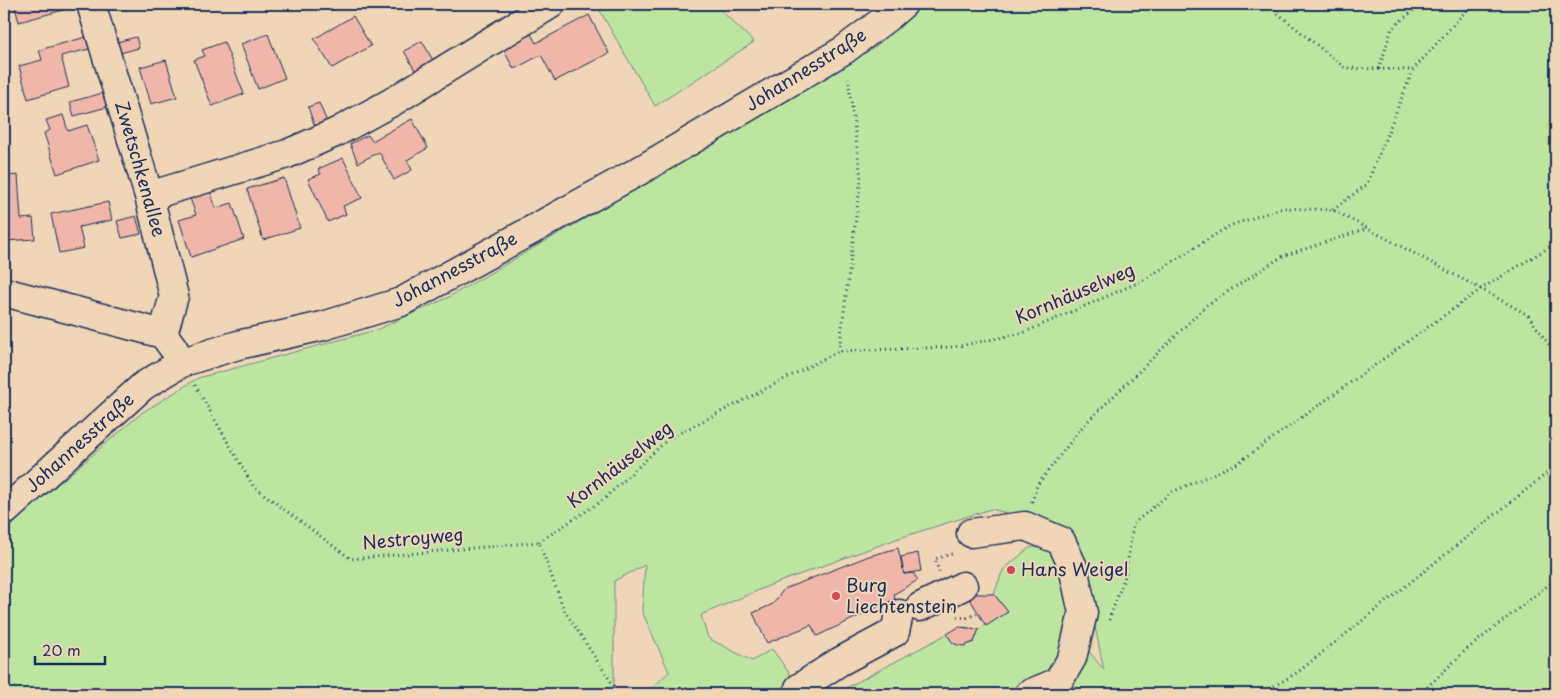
<svg xmlns="http://www.w3.org/2000/svg" width="1560" height="698" viewBox="0 0 1560 698" font-family="'Playpen Sans',sans-serif">
	<style>
		.green { fill: #bde5a0; stroke: #6c8a7f }
		.building { fill: #f0b6a9; stroke: #1b2f5e }
		.lines { fill: none; stroke-linecap: round; stroke-linejoin: round }
		.minor-casing { stroke: #1b2f5e; stroke-width: 31 }
		.major-casing { stroke: #1b2f5e; stroke-width: 31 }
		.path { stroke: #1b2f5e; stroke-width: 3; stroke-dasharray: 1 4; stroke-linecap: butt }
		.minor { stroke: #eed6b6; stroke-width: 28 }
		.major { stroke: #eed6b6; stroke-width: 28 }
		.poi-dot { fill: #d1495b; stroke: #eed6b6; stroke-width: 2 }
		.labels { text-anchor: middle; stroke-width: 4; stroke-linejoin: round; paint-order: stroke }
		.street-label { font-size: 18px; fill: #1b2f5e; stroke: #eed6b6 }
		.poi-label { font-size: 18px; fill: #1b2f5e; stroke: #eed6b6; text-anchor: start }
	</style>
	<rect width="100%" height="100%" fill="#eed6b6"/>
	<filter id="ink" filterUnits="userSpaceOnUse"><feTurbulence type="fractalNoise" baseFrequency=".02" numOctaves="2"/><feDisplacementMap in="SourceGraphic" scale="10" xChannelSelector="R" yChannelSelector="G"/><feConvolveMatrix kernelMatrix="1 2 1 2 8 2 1 2 1" color-interpolation-filters="sRGB"/></filter>
	<g filter="url(#ink)">
		<!-- green -->
		<path class="green" d="M596,4H714L754,42L655,106Z
			M924,4H1556V694H835L947,634C954,645 962,649 974,642L979,629L1008,612L994,594L1003,570L1029,548L1050,545L1069,579V627L1104,670L1080,555L1056,526L991,509L899,538L768,586L701,615L708,638L752,661L772,649L804,694H646L669,672L642,611L645,565L614,581V694H4V530L143,412L198,378L376,330L447,298L605,207L876,46Z"/>
		<!-- building -->
		<path class="building" d="M14,4H61L63,10L19,22Z
			M589,15L609,53L555,81L541,55L514,69L503,49L531,34L536,43Z
			M353,16L371,46L332,68L314,39Z
			M268,34L285,78L258,89L241,44Z
			M86,37L89,49L61,56L69,87L28,99L19,66L42,60L39,50Z
			M136,37L139,48L120,53L117,42Z
			M422,41L434,62L416,72L404,51Z
			M224,42L244,94L212,106L194,60L205,56L202,50Z
			M166,60L177,97L151,104L140,67Z
			M103,93L107,107L74,116L70,102Z
			M319,103L327,122L315,127L308,107Z
			M63,115L68,131L87,125L99,160L57,174L44,133L50,130L46,120Z
			M412,119L428,148L407,160L412,170L394,180L379,152L358,163L350,144L368,135L372,141Z
			M343,158L362,198L343,206L346,214L328,222L308,179L321,174L318,169Z
			M18,175L21,219L33,218L35,239L6,241L4,176Z
			M284,178L300,228L263,240L247,189Z
			M210,191L216,208L232,203L244,239L191,257L179,220L196,215L190,198Z
			M108,202L112,220L79,227L84,248L59,253L51,214Z
			M136,216L141,234L122,238L117,221Z
			M898,548L904,574L913,573L918,580L894,594L895,599L817,636L811,625L767,643L753,613L773,604L784,589L869,556Z
			M918,553L921,571L904,574L901,557Z
			M967,594H994L1008,612L986,626Z
			M959,627L979,629L974,642L964,646L957,645L952,642L947,634Z"/>
		<g class="lines">
			<defs>
				<path id="minor" d="M91,4L149,196L174,296L163,334
					M149,196L287,154L337,132L392,102L551,4
					M4,292L163,334L174,349
					M971,533L1025,526L1061,541L1073,567L1083,613L1072,658L1058,682L1029,694
					M920,607L963,586
					M799,688L839,662L895,632L899,614"/>
				<path id="major" d="M4,512L143,386L183,362L238,345L323,326L401,302L639,171L844,50L889,16L903,4"/>
			</defs>
			<!-- minor casing -->
			<use href="#minor" class="minor-casing"/>
			<!-- major casing -->
			<use href="#major" class="major-casing"/>
			<!-- path -->
			<path class="path" d="M1276,4V12L1345,68L1413,70
				M1379,69L1392,28L1421,4
				M1333,210L1367,184L1413,70L1472,4
				M839,351L861,178L848,78
				M195,385L253,486L351,559L539,542L564,610L619,694
				M1032,502L1037,485L1083,426L1207,305L1283,256L1366,229
				M539,542L603,500L668,439L839,351L954,347L1023,333L1142,281L1229,226L1282,208L1333,210L1481,289L1528,315L1556,355
				M939,572L935,559L955,553
				M957,617L967,618
				M1109,620L1126,573L1133,524L1170,493L1238,463L1481,289L1556,243
				M966,628L967,618L978,613
				M1261,694L1298,672L1556,466
				M1420,694L1466,650L1556,579"/>
			<!-- minor -->
			<use href="#minor" class="minor"/>
			<!-- major -->
			<use href="#major" class="major"/>
		</g>
	</g>
	<!-- markers -->
	<g class="poi-dot">
		<circle cx="1011" cy="570" r="5"/>
		<circle cx="836" cy="596" r="5"/>
	</g>
	<g class="labels">
		<!-- street labels -->
		<g class="street-label">
			<text transform="translate(806 70) rotate(-32)" y="6">Johannesstraße</text>
			<text transform="translate(140 169) rotate(74)" y="6">Zwetschkenallee</text>
			<text transform="translate(455 270) rotate(-28)" y="6">Johannesstraße</text>
			<text transform="translate(1075 294) rotate(-23)" y="6">Kornhäuselweg</text>
			<text transform="translate(80 443) rotate(-42)" y="6">Johannesstraße</text>
			<text transform="translate(620 465) rotate(-38)" y="6">Kornhäuselweg</text>
			<text transform="translate(413 539) rotate(-5)" y="6">Nestroyweg</text>
		</g>
		<!-- poi labels -->
		<g class="poi-label">
			<text x="1021" y="576">Hans Weigel</text>
			<text x="846" y="592">Burg<tspan x="846" dy="21">Liechtenstein</tspan></text>
		</g>
	</g>
	<!-- margin -->
	<rect width="1560" height="698" fill="none" stroke="#eed6b6" stroke-width="20"/>
	<rect x="10" y="10" width="1540" height="678" fill="none" stroke="#1b2f5e" stroke-width="2" filter="url(#ink)"/>
	<!-- scale -->
	<path d="M35 656v8h70v-8" fill="none" stroke="#1b2f5e" stroke-width="2.5"/>
	<text x="42" y="656" font-size="15" fill="#1b2f5e" stroke="#eed6b6" stroke-width="4" paint-order="stroke">20 m</text>
</svg>
